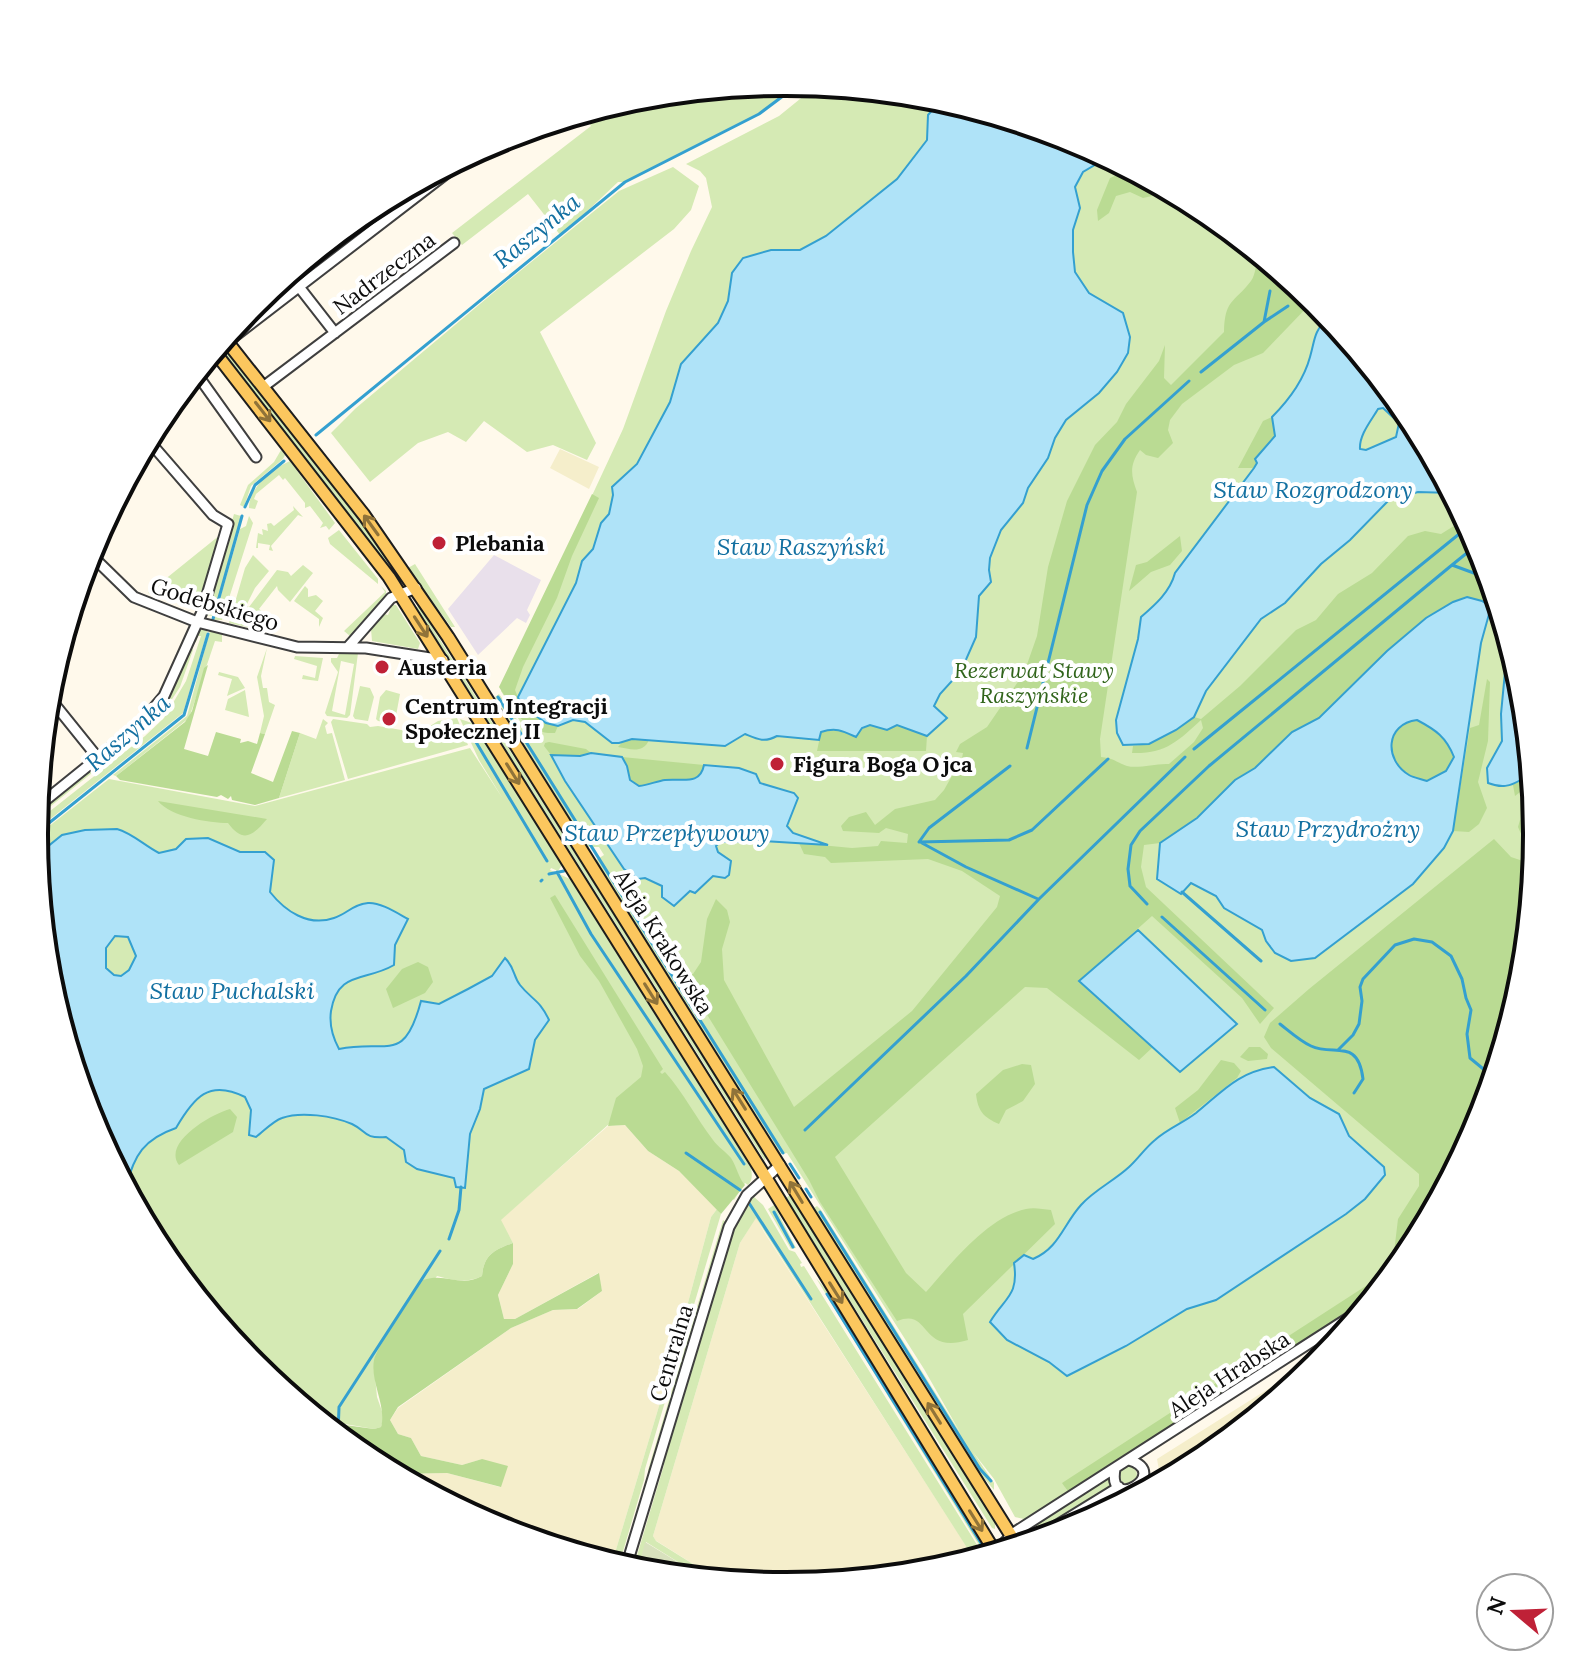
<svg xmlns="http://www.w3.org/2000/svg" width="1571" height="1668" viewBox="0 0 1571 1668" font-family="Lora,serif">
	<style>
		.industrial { fill: #e9e0eb }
		.farmland { fill: #f5eecb }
		.green { fill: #d5eab4; fill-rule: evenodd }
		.forest { fill: #badb93 }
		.cemetery { fill: #d8e1bd }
		.water { fill: #afe3f8; stroke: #34a0d0; stroke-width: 2; fill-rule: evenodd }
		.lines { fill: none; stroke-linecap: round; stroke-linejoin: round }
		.stream { stroke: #34a0d0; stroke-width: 3 }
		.minor-casing { stroke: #3f3f3f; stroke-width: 13 }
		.major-casing { stroke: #1d1d1d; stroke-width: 15 }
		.minor { stroke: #fff; stroke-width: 9 }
		.major { stroke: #fcc75e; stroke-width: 11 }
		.oneway { stroke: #907339 }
		.poi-dot { fill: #bf2137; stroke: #fff; stroke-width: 3 }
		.labels { text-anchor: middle; stroke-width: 8; stroke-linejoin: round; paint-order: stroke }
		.street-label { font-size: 22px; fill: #0c0c0c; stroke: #fff }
		.poi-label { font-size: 22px; font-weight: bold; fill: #0c0c0c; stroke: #fff; text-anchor: start }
		.park-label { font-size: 22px; font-style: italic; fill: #31651b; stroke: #fff }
		.water-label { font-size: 24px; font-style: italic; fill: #1370a1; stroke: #fff }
		.rim { fill: none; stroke: #0c0c0c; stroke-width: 4 }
	</style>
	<rect width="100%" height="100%" fill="#fff9eb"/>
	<!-- industrial -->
	<path class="industrial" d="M494,555L541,580L527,610L530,615L526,623L517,618L478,655L448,609Z"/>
	<!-- farmland -->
	<path class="farmland" d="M560,449L599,467L589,489L550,468Z
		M625,1125L648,1151L679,1171L717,1209L711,1217L671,1366L612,1563L497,1528L396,1474L447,1473L500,1487L482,1459L462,1465L421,1456L411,1438L398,1434L390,1420L398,1408L511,1328L553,1310L578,1309L602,1291L598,1273L515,1319H504L498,1295L513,1264V1243L500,1220L608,1126Z
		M756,1217L764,1232L974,1558L932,1571L785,1585L717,1579L655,1540L653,1536L740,1243Z
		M1330,1350L1317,1366L1203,1459L1161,1481L1157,1459Z"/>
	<!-- green -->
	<path class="green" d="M786,83L799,84L759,114L625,182H618L561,236L528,194L462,245L452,233L591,126L583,114L639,97Z
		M816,86L933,97L1074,140L1203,209L1317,303L1411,417L1480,547L1523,688L1537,834L1522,981L1480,1122L1410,1252L1378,1290L1065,1487L1069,1493L1024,1519L1015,1517L994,1479L973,1452L994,1483V1490L975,1467L814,1208L817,1206L821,1210L961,1434L924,1369L787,1153L781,1154L596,860L604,855L599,847H588L495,697L499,694L533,742L501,691L623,429L666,311L691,251L712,207L706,178L700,171L686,164L779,116Z
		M673,167L699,186L691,210L674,229L540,332L596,443L587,460L553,445L527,452L484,421L466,442L448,432L418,443L370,482L331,433L356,408L499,288L619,191Z
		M222,342L396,567L392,570L218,346Z
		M281,450L285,455L283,459L251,486L244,507L240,505L248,485L274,462Z
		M290,461L335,523L329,530L326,526L320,528L323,523L310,506L305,508V503L285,478L283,480L279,475L256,494L254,499L258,501L255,509L249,508C249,488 271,469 290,461Z
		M293,506L303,517L298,515L271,546L273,551L269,550L270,545L258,543V548H256L258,533L263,535L262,529L268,531L267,524L271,523L274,526L294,510Z
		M234,514L241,516L213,616L206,615Z
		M249,516L253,523L222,620H214L240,529L246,526Z
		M339,530L378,579V584L330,544L328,538Z
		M220,535L198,609L148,593Z
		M253,555L269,571L255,588L246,606L249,607L277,570L288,572L291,576L303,565L313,573L290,602L278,590L277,586L259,609L273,620L269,632L229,623L245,568Z
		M415,564L455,627H451L408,568Z
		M305,586L308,589V597L316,595L323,601L315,611L323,618L319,627V619L294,601Z
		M381,586L386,591V595L350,636L344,631L385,592Z
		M392,605H396L420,643L418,649L372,641L371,629L384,614L388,615Z
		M418,605L766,1156L765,1161L417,608Z
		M200,629H208L183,713L34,832L35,823L145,736L164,718L186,681L201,636H198L196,642L192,643Z
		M210,630L222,634V642L215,641L189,718L116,776L113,775L187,716Z
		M191,646L193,650L180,687L159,719L36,818V812L157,713L175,686Z
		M267,648L261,676L263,688H267L269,702L275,705L265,734L260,733L264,716L257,677Z
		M358,653L350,715L347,718L327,716L325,713L338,672L331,662V658H337L339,654ZM341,661L354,664L345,715L332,711Z
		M295,656L323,658L318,681L302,679L303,675L315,678L317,666L294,659Z
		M219,672L238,677L245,688L227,696L232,679L218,675Z
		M360,686L370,688L374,697L368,721L355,719L353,716Z
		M245,690L249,717L225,710L228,699Z
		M386,690L400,694L395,721L392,723L378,721L376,719L380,697Z
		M457,718L468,745L348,779L331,722L333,719L367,724L370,727L378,726L419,733L438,721Z
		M323,719L328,723L325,726L327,734L332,733L345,780L279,798L300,733L316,739Z
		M460,719L472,723L479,731L562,865L558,871L551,868L550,870L570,879L751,1168C752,1174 753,1180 748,1185L745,1183L734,1200L633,1120L609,1124L501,1220L513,1243C494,1250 484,1255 482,1276C466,1284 453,1280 437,1276L374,1366L377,1397L384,1417L381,1427L374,1429L345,1424L343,1439L254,1365L160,1251L91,1121L48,980L34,838L109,779L255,806L470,748L503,799L479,760Z
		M790,1195L995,1523V1529L992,1528L786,1198Z
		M753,1196L763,1205L789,1250L795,1252L802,1263L800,1264L801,1267L804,1266L979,1548L971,1554L756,1218L740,1243L653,1536L656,1541L717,1579L702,1577L646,1542L638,1571L633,1569L664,1465L661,1464L733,1227L746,1203Z
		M774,1205L796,1248L791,1249L768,1209Z
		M717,1209L721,1214L645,1469L644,1480L619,1565L612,1563L671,1366L711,1217Z
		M723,1220L726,1222L648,1481V1470Z
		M816,1278L828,1292L849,1325L989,1554L985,1555Z
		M1119 1475a9 9 0 1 1 18 0a9 9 0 1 1-18 0Z
		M1110,1475L1114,1485L1032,1536L1027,1529Z"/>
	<!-- forest -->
	<path class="forest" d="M1129,170L1170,192L1143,198L1130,192L1116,196L1109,213L1098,221L1097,210L1110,178Z
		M1258,254L1314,300L1263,353L1234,365L1182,404L1170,420L1168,430L1173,443L1158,458L1146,455L1140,450C1129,466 1131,475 1137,492L1100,739L1101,757C1113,758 1116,762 1127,766C1139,769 1156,763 1169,764L1194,742L1203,728L1201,720C1178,741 1166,754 1132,753L1133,746C1157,744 1175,731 1194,717L1201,719L1240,686L1296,630L1316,620L1338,594L1372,573L1408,536L1425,531L1441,534L1465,519L1480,547L1496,600L1491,607L1482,601L1426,618L1387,651L1319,718L1292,732L1255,768L1235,780L1184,829L1160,843L1144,845L1141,867L1146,887L1274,1008L1260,1024L1242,998L1152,916L1079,981L1153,1047L1139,1060L1047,988L1025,987L835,1157L906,1273L926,1292C951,1264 987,1217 1026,1209C1033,1207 1043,1209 1051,1210L1055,1224L963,1314L968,1340C919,1355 931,1307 897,1321L820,1202L809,1180L682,974H693L701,962L707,919L716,899L727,910L730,922L722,949L724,980L794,1107L912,1011L997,907L1000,896L962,871L928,859L831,863L825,857L804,854L799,843L852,848L878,846L881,841L907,843L908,834L886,828L879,833L843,831L841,826L849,817L866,812L875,825L895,809L935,800L944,790L962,758L963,753L956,752L960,744L987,727L1024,673L1037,636L1048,567L1067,501L1095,445L1117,422L1126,404L1159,361L1165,345L1164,378L1171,385L1224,332C1225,299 1233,304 1251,281C1256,274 1256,263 1258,254Z
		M1272,417L1275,436L1255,459L1257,463L1254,468H1238L1263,421Z
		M592,494L599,498L572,556L557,598L523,667L515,690L521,705L546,723L558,726L555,733C526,735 513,708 499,687Z
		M1180,536L1182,551L1170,565L1151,572L1129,591L1136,565L1147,562Z
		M208,665L184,749L208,756L216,732L241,739L240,743L248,741L257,744L260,733L265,734L251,773L273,782L292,731L300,733L279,798L255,805L232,800L231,796L228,799L221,795L217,797L120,780L116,776L185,722L192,711L204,668Z
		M1487,679L1490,682L1488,741L1478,782L1487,808L1479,824L1469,832L1453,831L1470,728L1479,725Z
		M1417,720C1436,730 1446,737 1454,757L1446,771L1427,781C1422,779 1414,778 1409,775C1384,760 1385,724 1417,720Z
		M897,724L927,736L926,751H817L821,732C832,728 842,728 851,735L870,725L886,730Z
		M625,739L649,740C643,754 630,749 618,747Z
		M549,742L586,749L591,753L580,756L551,755L544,746L545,743Z
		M1529,749L1532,783L1515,796L1513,785L1521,779V757Z
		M622,757L704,765L698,778C686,781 676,779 665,780C656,782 649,785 639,786L630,780L627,766Z
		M158,801L267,819C254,834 244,845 228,823C209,823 171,817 158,801Z
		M1535,815L1537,834L1535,840L1522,836L1518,827L1520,820Z
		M1494,839L1511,857L1526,862L1522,897L1530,905L1522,981L1480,1122L1410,1252L1373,1297L1069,1493L1062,1483L1392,1269L1398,1219L1419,1186V1174L1271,1048L1264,1037L1270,1023L1309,989Z
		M555,895L663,1069L660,1072L662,1074L665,1072C684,1093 696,1118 713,1140C718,1147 725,1151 731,1158C737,1167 738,1177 745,1185L721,1214L679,1171L648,1151L625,1125L608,1126L616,1098L641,1077L643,1066L637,1049L599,981L580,956L550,898Z
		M418,962L428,967L433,982L425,993L393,1008L386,989L402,969Z
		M1249,1047H1260L1268,1054L1267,1059L1248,1061L1240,1057Z
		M1221,1060L1234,1063L1241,1071L1237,1078L1180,1123L1175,1108L1198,1090Z
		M1022,1064L1031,1065L1035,1084L1023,1101L1006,1110L999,1124C983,1117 978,1111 976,1094L1003,1070Z
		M230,1109L237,1117L233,1132L179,1165C162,1143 211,1114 230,1109Z
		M513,1243V1264L498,1295L504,1319H515L599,1273L602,1291L577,1309L553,1310L511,1328L398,1407L390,1420L398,1434L411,1438L421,1456L462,1465L482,1459L508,1466L501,1487L447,1473L396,1474L368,1459L323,1422L374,1429L381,1427C387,1406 370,1382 374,1360C376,1348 414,1294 423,1280C447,1272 459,1288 482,1276C484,1255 494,1250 513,1243Z"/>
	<!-- cemetery -->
	<path class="cemetery" d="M645,1542L650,1545L702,1577L638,1571Z"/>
	<!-- water -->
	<path class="water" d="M949,102L1073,140L1111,160L1100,162L1083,172L1075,187L1080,208L1073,230V252L1075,272L1089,293L1123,313L1130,337L1128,353L1117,372L1099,393L1066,420L1055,438L1048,458L1028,488L1023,503L1001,530L990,558L989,570L991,582L979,596L976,637L961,671L940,694L934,706L947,718L927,736L897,725L887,730L870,725L862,728L856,737C843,731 836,727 821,732L819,740L777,736C764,743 757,739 745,734L725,746L632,739L619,743H612L585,722L573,720L558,726L546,723L521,705L518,697L576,583L582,561L593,549L601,523L609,514L613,495L612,487L637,464L670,402L681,364L718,323L728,301L732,273L743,258L771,250H800L826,236L897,179L927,140L928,115L934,108Z
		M1328,316L1411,417L1451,493L1418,492L1389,500L1350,540L1321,564L1285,603L1261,619L1206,691L1194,717L1176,730L1149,744L1123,745L1117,733L1116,720L1138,639L1141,617C1155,605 1170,592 1175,573L1254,468L1257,463L1255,459L1275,436L1272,417C1288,401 1304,379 1310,357C1316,335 1313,335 1328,316ZM1383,408L1399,423L1396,437L1366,450L1360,449C1359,435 1371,421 1378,409Z
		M1467,597L1482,601L1491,607L1481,643L1453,831L1444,848L1413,884L1315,958L1291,961L1275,953L1266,941L1262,930L1224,908L1216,896L1191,883L1181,894L1157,879L1160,843L1197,818L1235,780L1255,768L1292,732L1319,718L1387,651L1426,618L1453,602ZM1417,720C1436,730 1446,737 1454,757L1446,771L1427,781C1422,779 1414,778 1409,775C1384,760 1385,724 1417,720Z
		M1508,640L1523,688L1529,749L1521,757L1522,779C1510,787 1501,788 1488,783L1487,768L1502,741L1501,714Z
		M591,753L622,757L627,766L630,780L639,786C649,785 657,781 665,780C682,778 700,786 704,765L739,768L756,774L760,783L794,793L798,798L787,826L793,833L828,845L763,841L720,842L716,846L718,852L731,861L729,875L725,878L713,876L695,893L690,891L674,906L662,897V886L645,878L638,879L624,869L565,781L551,755L580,756Z
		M117,829C132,833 145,846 159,853L176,849L186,839L208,838L240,852H265L274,860L270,892C285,911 308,927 334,918C347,914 353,904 368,903C380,902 397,913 408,919L395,945L394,965C365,982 338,970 331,1011C329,1025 332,1036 339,1049C388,1039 404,1065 421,1001L439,1004L468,989L492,976L505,958C515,968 513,976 520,985C532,1000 540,1000 549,1020L535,1040L529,1069L484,1089L480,1109L470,1134L465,1188L456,1187L454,1178L417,1169L406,1162L404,1150L386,1137C363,1139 367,1131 352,1124C333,1116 301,1111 282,1118C273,1121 264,1131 256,1137L249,1135L251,1110L245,1097C209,1079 194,1097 176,1128C144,1139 134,1155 126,1187L91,1121L48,980L36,856L62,835L85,830ZM115,936L128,937L136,956L129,970L121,976L114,975L106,968V948Z
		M1138,930L1237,1024L1180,1072L1079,981Z
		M1274,1067L1310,1098L1339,1114L1349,1136L1384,1167L1385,1175L1365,1199L1346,1214L1216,1300L1187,1309L1126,1346L1067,1376L1049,1362L1007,1340L990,1322C1005,1297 1019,1296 1014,1263L1024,1255L1033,1259C1059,1248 1063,1225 1081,1205C1094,1190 1114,1181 1129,1167C1138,1159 1145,1148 1155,1140C1167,1129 1183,1123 1196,1113C1223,1091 1238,1072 1274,1067Z"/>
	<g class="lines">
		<!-- stream -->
		<path class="stream" d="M1274,268L1275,278L1289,288L1304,292
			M1264,322L1288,306
			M1201,372L1264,322L1270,291
			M316,435L625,182L759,114L799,84
			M245,507L255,485L284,461
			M1478,544L1452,565L1490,579
			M213,619L242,516
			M498,697L783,1153
			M470,732L547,861
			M1027,748L1087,505L1102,471L1125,439L1189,381
			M1194,749L1469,526
			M34,835L184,715L208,634
			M919,842L1009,840L1032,830L1108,759
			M919,842L929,828L1010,766
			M922,843L966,867L1038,899
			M557,872L591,934L744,1164
			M549,874L564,871
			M541,881L542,880
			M1182,892L1261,961
			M1147,904L1130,886L1128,869L1131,845L1140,831L1209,766L1452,565
			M1162,917L1265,1010
			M1280,1024C1289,1031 1300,1041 1311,1046C1334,1057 1358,1037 1363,1079L1354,1093
			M1339,1049L1353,1035L1359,1024L1362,1001L1360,987L1363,979L1395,945L1414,939L1432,942L1451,956L1462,979L1466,998L1471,1010L1467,1034L1470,1058L1493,1077
			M805,1130L966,976L1039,899L1185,757
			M686,1153L740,1190
			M790,1164L799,1178
			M806,1189L811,1197
			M749,1203L811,1299
			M774,1212L793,1247
			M820,1212L980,1469L991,1481
			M449,1239L459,1210L461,1187
			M827,1294L984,1548
			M338,1434L339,1407L440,1251"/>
		<defs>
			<path id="minor" d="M289,274L335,333
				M227,342L473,153
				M196,373L256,457
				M263,387L454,243
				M140,455L153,444
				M89,553L134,597L197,622L297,647L366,648L443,660
				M348,647L391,598L416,588
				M48,696L98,758
				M37,807L141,723L164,696L202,612L228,524L213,515L148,440
				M1115,1469C1107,1514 1172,1473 1129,1460
				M1033,1540L1119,1487
				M995,1552L1015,1532L1364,1308
				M626,1567L729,1227L747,1195L780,1165"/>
			<path id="major" d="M225,339L364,515L448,637L1017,1545
				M214,351L389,577L766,1178L995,1552"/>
		</defs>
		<!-- minor casing -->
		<use href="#minor" class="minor-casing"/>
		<!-- major casing -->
		<use href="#major" class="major-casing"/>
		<!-- minor -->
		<use href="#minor" class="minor"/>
		<!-- major -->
		<use href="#major" class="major"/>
	</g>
	<!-- one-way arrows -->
	<defs><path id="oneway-shaft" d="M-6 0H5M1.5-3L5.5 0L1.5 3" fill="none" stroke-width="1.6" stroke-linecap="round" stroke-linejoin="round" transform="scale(2)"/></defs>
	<g class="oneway">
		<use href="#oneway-shaft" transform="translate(263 412) rotate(52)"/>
		<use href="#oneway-shaft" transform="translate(371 525) rotate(-126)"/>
		<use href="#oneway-shaft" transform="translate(421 627) rotate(57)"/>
		<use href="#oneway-shaft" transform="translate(513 774) rotate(58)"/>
		<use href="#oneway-shaft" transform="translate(651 994) rotate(58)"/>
		<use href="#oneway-shaft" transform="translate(739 1099) rotate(-122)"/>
		<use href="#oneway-shaft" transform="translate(796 1192) rotate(-121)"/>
		<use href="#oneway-shaft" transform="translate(836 1293) rotate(58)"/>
		<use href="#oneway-shaft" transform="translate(934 1413) rotate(-122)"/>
		<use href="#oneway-shaft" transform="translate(976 1521) rotate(58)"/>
	</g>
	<!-- markers -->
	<g class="poi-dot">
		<circle cx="439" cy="543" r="8"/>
		<circle cx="382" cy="667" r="8"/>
		<circle cx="389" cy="719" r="8"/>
		<circle cx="777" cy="764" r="8"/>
	</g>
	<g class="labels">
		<!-- street labels -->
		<g class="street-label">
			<text transform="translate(384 273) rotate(-37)" y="8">Nadrzeczna</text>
			<text transform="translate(215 604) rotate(17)" y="8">Godebskiego</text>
			<text transform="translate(664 942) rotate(58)" y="8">Aleja Krakowska</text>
			<text transform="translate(671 1353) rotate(-73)" y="8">Centralna</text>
			<text transform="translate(1229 1374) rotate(-33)" y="8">Aleja Hrabska</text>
		</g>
		<!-- poi labels -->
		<g class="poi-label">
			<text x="455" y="551">Plebania</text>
			<text x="398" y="675">Austeria</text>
			<text x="405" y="714">Centrum Integracji<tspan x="405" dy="25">Społecznej II</tspan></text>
			<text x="793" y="772">Figura Boga Ojca</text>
		</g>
		<!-- park labels -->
		<g class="park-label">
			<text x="1034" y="678">Rezerwat Stawy<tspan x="1034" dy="25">Raszyńskie</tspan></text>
		</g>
		<!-- water labels -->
		<g class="water-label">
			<text transform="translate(537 231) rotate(-39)" y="8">Raszynka</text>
			<text x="1313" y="498">Staw Rozgrodzony</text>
			<text x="801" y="555">Staw Raszyński</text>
			<text transform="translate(128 733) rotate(-41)" y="8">Raszynka</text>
			<text x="1328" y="837">Staw Przydrożny</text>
			<text x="667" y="841">Staw Przepływowy</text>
			<text x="232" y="999">Staw Puchalski</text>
		</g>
	</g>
	<!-- crop -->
	<path d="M0 0H1571V1668H0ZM785 96H786A737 737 0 0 1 1523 833V835A737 737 0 0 1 786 1572H785A737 737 0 0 1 48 835V833A737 737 0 0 1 785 96Z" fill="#fff" fill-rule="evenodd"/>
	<path class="rim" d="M785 96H786A737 737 0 0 1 1523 833V835A737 737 0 0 1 786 1572H785A737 737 0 0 1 48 835V833A737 737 0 0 1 785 96Z"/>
	<!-- north arrow -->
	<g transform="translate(1515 1612) rotate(289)"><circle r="38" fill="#ffffff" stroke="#9e9e9e" stroke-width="2"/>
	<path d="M0-6L14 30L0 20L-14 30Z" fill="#bf2137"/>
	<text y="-12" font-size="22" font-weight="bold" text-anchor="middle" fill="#0c0c0c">N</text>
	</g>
</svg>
